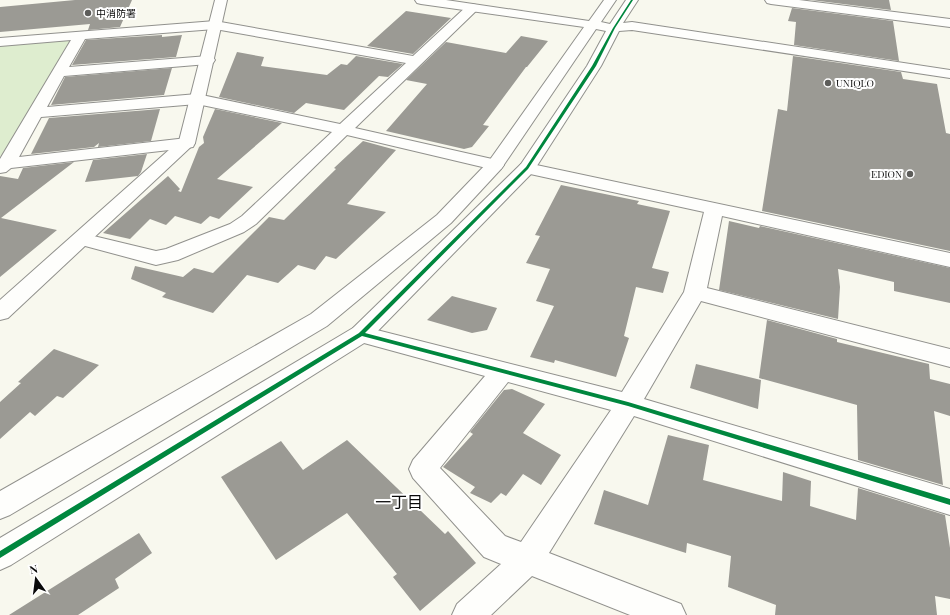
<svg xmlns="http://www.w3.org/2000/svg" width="950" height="615" viewBox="0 0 950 615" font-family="'Playfair Display','Noto Sans JP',serif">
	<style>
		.green { fill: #deedcf }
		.building { fill: #9b9a94 }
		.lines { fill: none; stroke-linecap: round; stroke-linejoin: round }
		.minor-casing { stroke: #91918d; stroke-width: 2 }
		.tertiary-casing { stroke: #91918d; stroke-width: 2 }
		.minor { fill: #fefefc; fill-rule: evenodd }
		.tertiary { fill: #fefefc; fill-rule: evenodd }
		.cycleway-casing { stroke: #fff; stroke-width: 3 }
		.cycleway { fill: #00873e; fill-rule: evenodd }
		.poi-dot { fill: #5d5d5a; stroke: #fff; stroke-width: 1.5 }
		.labels { text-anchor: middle; stroke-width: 4; stroke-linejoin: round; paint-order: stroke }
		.far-poi-label { font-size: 10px; fill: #0a0a0a; stroke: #fff; text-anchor: start }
		.near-neighbourhood-label { font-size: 16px; fill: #0a0a0a; stroke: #fff }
	</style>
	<rect width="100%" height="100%" fill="#f8f8ee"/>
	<!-- green -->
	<path class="green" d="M66,40L70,41L3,155L0,156V45Z"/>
	<!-- building -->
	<path class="building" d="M75,0H132L120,27L88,30L90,24L0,32V7Z
		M811,0H889L891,10Z
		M792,8L893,21L899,61L794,45L796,22L788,21Z
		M406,11L451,18L413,54L367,46Z
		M162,35V37L182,35L176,57L72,65L86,40Z
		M521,36L548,41L527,67H526L483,125L489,126L472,147L464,149L386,131L427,84L406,80L446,42L506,53Z
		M237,52L264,57L261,66L327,75L341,64L347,65L356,56L403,64L388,77L379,76L344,110L306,103L294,113L219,97Z
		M793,56L901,72L903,79L937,84L946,133L950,134V251L762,211L778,109L787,111Z
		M172,68L164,95L51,105L65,77Z
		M160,109L151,141L98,147L99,143L94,147L31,154L49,118Z
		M215,109L282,123L217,179L253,187L219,219L210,216L201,224L175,216L166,225L150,219L130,239L103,233L168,176L180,189L178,191L181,192L199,147L204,143L203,137Z
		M363,141L396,150L347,204L386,212L336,259L326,256L315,270L298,265L278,283L247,275L213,313L162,297L166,293L131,279L135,266L183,277L194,268L213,273L269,217L284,220L336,169L334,168Z
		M147,154L141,172L138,176L85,182L93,160Z
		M74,162L1,218L57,230L0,277V176L18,179L23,168Z
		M561,185L639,201L637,204L670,211L652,268L669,272L663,293L636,287L624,336L629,338L616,377L555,360L554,363L530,357L554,306L536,301L550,269L526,263L540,236L535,235Z
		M729,221L759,228L760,226L950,268V303L894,291V282L838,269L840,287L838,319L719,290Z
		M452,296L497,308L487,330L472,333L427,320Z
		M767,320L837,339V342L929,364L930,379L950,384V416L934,411L943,485L858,460L857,405L759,378Z
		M54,349L99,365L63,398L57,396L35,416L30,412L0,439V402L21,383L18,382Z
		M696,364L761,380L758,409L690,388Z
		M512,389L545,404L523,433L561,455L541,485L523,474L506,496L501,493L491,503L470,493L475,487L443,467L473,434L470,432L495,401L504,390Z
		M668,435L709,445L703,480L782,501L783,472L811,481L810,506L856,520L858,488L945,515L950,548V599L935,596L937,615H775L776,605L728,587L731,556L687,543L686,553L594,524L604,490L648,505Z
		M347,440L445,534L448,531L476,563L420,611L393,577L397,574L347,513L276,560L221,477L281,441L303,470Z
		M139,533L152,553L115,579L119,588L78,615H9Z"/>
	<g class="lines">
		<defs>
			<path id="minor" d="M472,4L476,5L478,8L476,11L355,128L501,161L504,165L501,169L495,170L347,135L256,224L244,232L178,260L156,265L74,243L71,239L74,235L81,233L156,251L166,249L230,224L242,216L332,132L197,104L41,117L19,157L187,138L193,139L195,143L193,147L187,148L11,168L6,172L0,173V159L71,40L0,46V38L215,21L413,56L468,5ZM215,29L406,63L340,124L197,94L47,107L64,76L208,64L213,63L215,60L213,57L208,56L69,67L85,39Z
				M527,163L950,253V267L722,216L707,288L950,349V367L701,301L644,399L950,489V515L634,416L549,553L681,604L686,615H630L532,576L491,615H452L457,604L501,564L484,557L413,478L409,469L413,460L485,376L353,340L350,334L353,328L361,326L622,392L684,292L704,212L521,172L518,168L521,164ZM508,382L611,410L521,542L505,536L440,468Z"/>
			<path id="tertiary" d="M215,0H227L195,143L8,318L0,320V300L179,141Z
				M415,0H446L589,21L604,0H616L601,22L610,24L626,0H638L623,23L632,22L950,70V78L632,30L619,31L601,66L533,172L369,340L11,565L0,570V538L353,328L521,164L587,66L606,31L596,29L501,169L451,223L327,326L10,515L0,519V491L311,314L437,215L489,161L584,27L421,4L417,3Z
				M765,0H799L950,19V27L771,4L767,3Z"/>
		</defs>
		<!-- minor casing -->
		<use href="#minor" class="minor-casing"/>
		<!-- tertiary casing -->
		<use href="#tertiary" class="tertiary-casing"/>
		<!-- minor -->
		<use href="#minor" class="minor"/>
		<!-- tertiary -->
		<use href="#tertiary" class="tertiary"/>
		<defs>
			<path id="cycleway" d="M631,0H633L615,28L596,66L528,169L365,333L628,402L950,499V505L628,406L362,336L0,558V551L359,333L526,167L592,66L613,28Z"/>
		</defs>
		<!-- cycleway casing -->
		<use href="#cycleway" class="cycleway-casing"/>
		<!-- cycleway -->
		<use href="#cycleway" class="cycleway"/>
	</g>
	<!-- markers -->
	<g class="poi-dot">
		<circle cx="88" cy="13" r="4"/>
		<circle cx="828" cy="83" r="4"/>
		<circle cx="910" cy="174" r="4"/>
	</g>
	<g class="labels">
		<!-- far-poi labels -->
		<g class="far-poi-label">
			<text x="96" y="17">中消防署</text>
			<text x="836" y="87">UNIQLO</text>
			<text x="902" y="178" text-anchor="end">EDION</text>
		</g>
		<!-- near-neighbourhood labels -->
		<g class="near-neighbourhood-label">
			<text x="399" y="508">一丁目</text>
		</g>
	</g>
	<!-- north arrow -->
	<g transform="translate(36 579) rotate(346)" stroke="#ffffff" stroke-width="3" paint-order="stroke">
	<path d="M0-3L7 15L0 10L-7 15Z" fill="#0a0a0a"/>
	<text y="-6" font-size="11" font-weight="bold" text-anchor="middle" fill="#0a0a0a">N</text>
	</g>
</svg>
